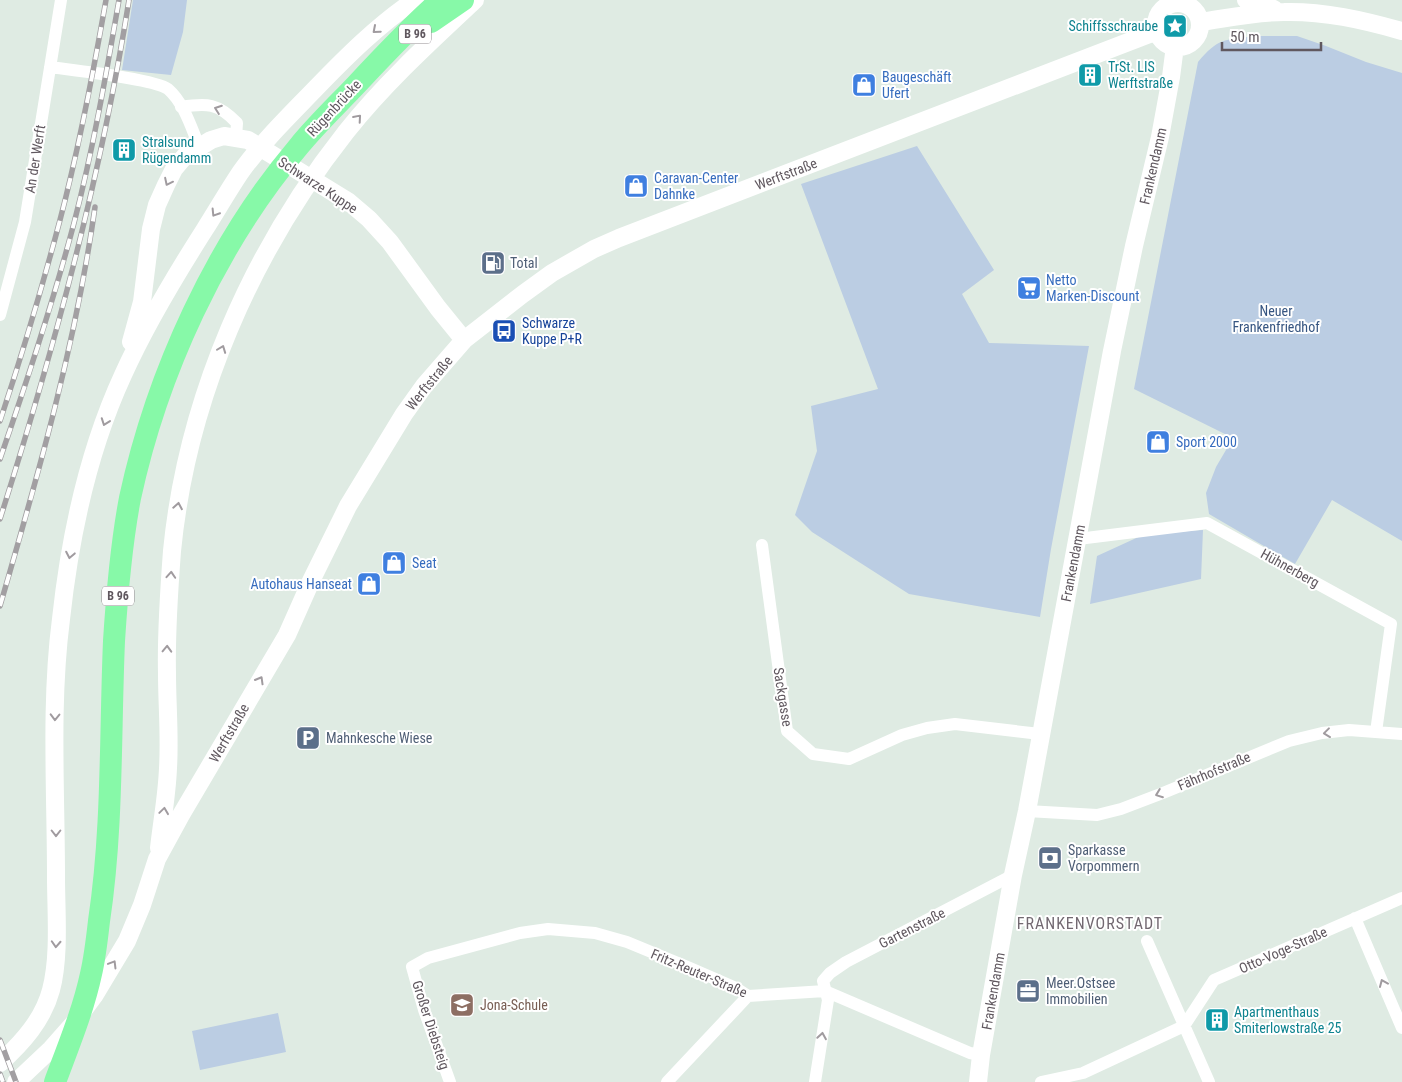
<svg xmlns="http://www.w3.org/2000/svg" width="1402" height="1082" viewBox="0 0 1402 1082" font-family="'Roboto Condensed',sans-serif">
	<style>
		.green { fill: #bbcde3 }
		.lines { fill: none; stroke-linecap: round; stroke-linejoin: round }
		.street { stroke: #fff; stroke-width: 12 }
		.secondary { stroke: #fff; stroke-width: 18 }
		.highway { stroke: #87f9a8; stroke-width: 22 }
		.rail-casing { stroke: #a29fa2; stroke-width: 5.5 }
		.rail { stroke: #fff; stroke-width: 4; stroke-dasharray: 11; stroke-linecap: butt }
		.oneway { stroke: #a09b9f }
		.labels { text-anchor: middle; stroke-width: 4; stroke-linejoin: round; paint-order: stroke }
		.shield { fill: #fff; stroke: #908a8f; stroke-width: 1 }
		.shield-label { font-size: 12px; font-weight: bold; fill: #60585f }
		.culture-label { font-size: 14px; fill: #0d838f; stroke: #fff; text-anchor: start }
		.shop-label { font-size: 14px; fill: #366cbe; stroke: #fff; text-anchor: start }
		.street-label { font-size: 14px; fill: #60585f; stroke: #fff }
		.service-label { font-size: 14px; fill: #4e5e75; stroke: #fff; text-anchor: start }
		.park-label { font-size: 14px; fill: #365581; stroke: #fff }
		.transit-label { font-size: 14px; fill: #164399; stroke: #fff; text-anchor: start }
		.education-label { font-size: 14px; fill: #785e54; stroke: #fff; text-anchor: start }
		.quarter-label { font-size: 16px; letter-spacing: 1px; fill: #726971; stroke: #fff }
	</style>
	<rect width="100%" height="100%" fill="#dfebe3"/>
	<!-- green -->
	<path class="green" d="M133,0H187L183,32L171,75L122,70Z
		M1254,36H1297L1326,46L1366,62L1402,73V541L1332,500L1295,564L1209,514L1206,493L1216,467L1233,438L1134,389L1198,62C1218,38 1224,40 1254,36Z
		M917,146L994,270L962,294L989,343L1089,346L1051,549L1040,617L909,594L812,532L795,515L817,451L811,406L878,389L801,184Z
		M1203,530L1201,579L1090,604L1097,556L1145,534Z
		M278,1013L286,1052L200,1070L192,1031Z"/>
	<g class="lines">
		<!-- street -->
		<path class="street" d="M50,67C71,70 155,79 168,89C184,103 191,127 199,146
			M181,107C207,103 218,103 237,123L236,137
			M0,315L25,222L61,0
			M1078,539L1207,523L1391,624L1376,732
			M762,545L787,731L813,754L849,759L902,735L927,728L955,724L1040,734
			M1027,811L1097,815L1121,809L1163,793L1289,741L1322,733L1349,730L1402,734
			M1355,918L1402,1028
			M1147,941L1209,1082
			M450,1082L424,1010L412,967L428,958L520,933L548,929L595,933L627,942L690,968L736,988L748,996L825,991L970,1053L981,1055
			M667,1082L748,996
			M815,1082L828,1000L823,981L830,973L846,962L1013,875
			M1041,1082L1083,1073L1184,1026L1214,980L1402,898"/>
		<!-- secondary -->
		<path class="secondary" d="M1246,0L1274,9
			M1156 25a22 22 0 1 1 44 0a22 22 0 1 1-44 0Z
			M1200,22C1228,18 1256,12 1284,12C1324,11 1363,20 1402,31
			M131,342L142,302L151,229L157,205L166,185L174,169L185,156L211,140L224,136L248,140L349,202L369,219L390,242L438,308L464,340
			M159,848C162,821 167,795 168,768C170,736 167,705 167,673C166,632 169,591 172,551C187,398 252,251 346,132C384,84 430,42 475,0
			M0,1063C22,1043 43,1020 51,990C60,956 56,912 56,877C56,791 50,704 61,619C70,536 88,451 123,375C146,324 175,276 205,229C217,210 228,191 240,173C262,142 290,115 316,88C347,56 378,25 415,0
			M16,1082L51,1049L74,1023L94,996L127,941L142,905L157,859L181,815L287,635L311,581L348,506L404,414L424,386L464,340L523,294L552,273L594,249L619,238L1157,31
			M978,1082L981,1055L1013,875L1027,811L1112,351L1134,246L1160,137L1171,77L1175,46"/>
		<!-- highway -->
		<path class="highway" d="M431,22L463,0
			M55,1082C68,1047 83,1011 91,974C95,957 97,939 99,921C113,828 110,734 114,641C117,594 121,545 130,498C157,373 216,244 299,146C317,124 337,105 356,85C383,56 411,26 441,0"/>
		<defs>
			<path id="rail" d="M0,421C22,355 42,288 60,220C79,148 93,74 106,0
				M0,459C27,381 53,303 74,223C93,150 106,75 119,0
				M0,519C54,349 101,177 129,0
				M0,606C38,475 76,343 95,207
				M0,1040L16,1082
				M0,1074L3,1082"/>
		</defs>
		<!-- rail casing -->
		<use href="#rail" class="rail-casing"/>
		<!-- rail -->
		<use href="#rail" class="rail"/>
	</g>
	<!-- one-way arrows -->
	<defs><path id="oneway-chevron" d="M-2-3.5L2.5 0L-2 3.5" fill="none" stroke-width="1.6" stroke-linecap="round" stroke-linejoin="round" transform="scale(1.25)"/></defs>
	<g class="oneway">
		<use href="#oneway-chevron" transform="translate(376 30) rotate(139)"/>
		<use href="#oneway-chevron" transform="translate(218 109) rotate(-160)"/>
		<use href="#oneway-chevron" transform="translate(358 118) rotate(-49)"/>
		<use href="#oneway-chevron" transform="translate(168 182) rotate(116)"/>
		<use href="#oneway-chevron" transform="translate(215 213) rotate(122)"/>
		<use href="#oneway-chevron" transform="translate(222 349) rotate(-69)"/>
		<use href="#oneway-chevron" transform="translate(105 422) rotate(110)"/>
		<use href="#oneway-chevron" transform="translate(178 506) rotate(-80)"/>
		<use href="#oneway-chevron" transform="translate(70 555) rotate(101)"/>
		<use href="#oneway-chevron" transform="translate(171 575) rotate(-86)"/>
		<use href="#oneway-chevron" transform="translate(167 649) rotate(-88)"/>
		<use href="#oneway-chevron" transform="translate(260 680) rotate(-60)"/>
		<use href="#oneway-chevron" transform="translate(55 717) rotate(91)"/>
		<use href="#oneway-chevron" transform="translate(1327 733) rotate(173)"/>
		<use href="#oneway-chevron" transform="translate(1159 794) rotate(159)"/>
		<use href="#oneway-chevron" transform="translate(164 811) rotate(-82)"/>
		<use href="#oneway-chevron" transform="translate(56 833) rotate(90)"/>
		<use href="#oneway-chevron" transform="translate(56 944) rotate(93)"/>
		<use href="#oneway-chevron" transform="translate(113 964) rotate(-59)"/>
		<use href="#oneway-chevron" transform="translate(1383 983) rotate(-113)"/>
		<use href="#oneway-chevron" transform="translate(822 1036) rotate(-81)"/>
	</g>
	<!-- icons -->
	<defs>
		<symbol id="sight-square" viewBox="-11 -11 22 22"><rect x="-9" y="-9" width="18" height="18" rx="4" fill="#0f9aa8" stroke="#fff"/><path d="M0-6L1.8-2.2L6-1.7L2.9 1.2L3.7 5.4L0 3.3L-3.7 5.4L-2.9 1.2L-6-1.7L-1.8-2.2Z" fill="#fff"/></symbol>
		<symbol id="building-square" viewBox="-11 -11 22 22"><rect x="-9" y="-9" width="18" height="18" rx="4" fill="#0f9aa8" stroke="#fff"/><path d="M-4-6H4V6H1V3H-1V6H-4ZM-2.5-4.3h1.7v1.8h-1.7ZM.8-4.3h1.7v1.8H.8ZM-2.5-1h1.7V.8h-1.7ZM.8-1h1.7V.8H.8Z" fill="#fff"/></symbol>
		<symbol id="shop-square" viewBox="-11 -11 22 22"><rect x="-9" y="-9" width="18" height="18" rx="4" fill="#3f7fe0" stroke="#fff"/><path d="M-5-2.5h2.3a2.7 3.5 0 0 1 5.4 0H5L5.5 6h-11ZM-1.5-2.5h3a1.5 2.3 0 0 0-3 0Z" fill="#fff"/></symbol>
		<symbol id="fuel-square" viewBox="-11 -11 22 22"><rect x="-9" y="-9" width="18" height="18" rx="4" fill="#5c6f8a" stroke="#fff"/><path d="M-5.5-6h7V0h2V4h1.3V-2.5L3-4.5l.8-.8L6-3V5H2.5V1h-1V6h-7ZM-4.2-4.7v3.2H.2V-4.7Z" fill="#fff"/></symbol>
		<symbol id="supermarket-square" viewBox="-11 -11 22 22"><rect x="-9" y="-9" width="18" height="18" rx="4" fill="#3f7fe0" stroke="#fff"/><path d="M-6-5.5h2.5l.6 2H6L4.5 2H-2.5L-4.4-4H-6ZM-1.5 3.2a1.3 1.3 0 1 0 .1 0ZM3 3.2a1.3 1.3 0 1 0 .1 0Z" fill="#fff"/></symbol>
		<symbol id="bus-square" viewBox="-11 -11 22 22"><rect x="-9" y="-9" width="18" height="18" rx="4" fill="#1a4fb4" stroke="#fff"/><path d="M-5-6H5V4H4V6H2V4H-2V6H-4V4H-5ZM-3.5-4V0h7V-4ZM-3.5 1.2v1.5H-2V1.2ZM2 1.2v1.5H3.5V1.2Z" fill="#fff"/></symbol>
		<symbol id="parking-square" viewBox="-11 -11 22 22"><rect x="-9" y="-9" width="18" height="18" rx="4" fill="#5c6f8a" stroke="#fff"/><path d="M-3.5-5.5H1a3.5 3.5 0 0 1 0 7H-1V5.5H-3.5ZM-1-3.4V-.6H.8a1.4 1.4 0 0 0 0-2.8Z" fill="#fff"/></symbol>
		<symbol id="bank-square" viewBox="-11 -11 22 22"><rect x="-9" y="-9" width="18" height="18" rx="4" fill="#5c6f8a" stroke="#fff"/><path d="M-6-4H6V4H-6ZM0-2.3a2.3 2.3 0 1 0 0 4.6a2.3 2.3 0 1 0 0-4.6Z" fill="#fff"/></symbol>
		<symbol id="office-square" viewBox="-11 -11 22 22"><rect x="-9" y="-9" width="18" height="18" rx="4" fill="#5c6f8a" stroke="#fff"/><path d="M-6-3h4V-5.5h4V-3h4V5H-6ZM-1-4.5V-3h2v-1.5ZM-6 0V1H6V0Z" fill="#fff"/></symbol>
		<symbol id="school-square" viewBox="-11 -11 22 22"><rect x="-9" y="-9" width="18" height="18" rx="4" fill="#8d6e63" stroke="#fff"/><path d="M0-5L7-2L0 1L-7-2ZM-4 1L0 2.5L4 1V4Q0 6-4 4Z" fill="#fff"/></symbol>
	</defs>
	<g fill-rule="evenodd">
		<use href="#sight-square" x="1161" y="12" width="28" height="28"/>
		<use href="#building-square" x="1076" y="61" width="28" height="28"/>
		<use href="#shop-square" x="850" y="71" width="28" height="28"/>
		<use href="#building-square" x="110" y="136" width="28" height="28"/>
		<use href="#shop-square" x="622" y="172" width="28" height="28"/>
		<use href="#fuel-square" x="479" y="249" width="28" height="28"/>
		<use href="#supermarket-square" x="1015" y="274" width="28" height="28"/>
		<use href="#bus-square" x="490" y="317" width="28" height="28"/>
		<use href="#shop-square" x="1144" y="428" width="28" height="28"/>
		<use href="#shop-square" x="380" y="549" width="28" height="28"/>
		<use href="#shop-square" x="355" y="570" width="28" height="28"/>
		<use href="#parking-square" x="294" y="724" width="28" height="28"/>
		<use href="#bank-square" x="1036" y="844" width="28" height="28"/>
		<use href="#office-square" x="1014" y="977" width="28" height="28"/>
		<use href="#school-square" x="448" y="991" width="28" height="28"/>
		<use href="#building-square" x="1203" y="1006" width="28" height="28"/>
	</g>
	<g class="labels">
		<!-- shield labels -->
		<g class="shield">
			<rect x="399" y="24.5" width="32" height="19" rx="4"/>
			<rect x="102" y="586.5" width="32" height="19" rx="4"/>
		</g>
		<g class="shield-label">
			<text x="415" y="38">B 96</text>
			<text x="118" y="600">B 96</text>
		</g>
		<!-- culture labels -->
		<g class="culture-label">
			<text x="1158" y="31" text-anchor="end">Schiffsschraube</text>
			<text x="1108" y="72">TrSt. LIS<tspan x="1108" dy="16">Werftstraße</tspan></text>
			<text x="142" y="147">Stralsund<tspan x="142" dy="16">Rügendamm</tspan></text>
			<text x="1234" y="1017">Apartmenthaus<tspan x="1234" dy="16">Smiterlowstraße 25</tspan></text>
		</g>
		<!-- shop labels -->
		<g class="shop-label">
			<text x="882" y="82">Baugeschäft<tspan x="882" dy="16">Ufert</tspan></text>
			<text x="654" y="183">Caravan-Center<tspan x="654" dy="16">Dahnke</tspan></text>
			<text x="1046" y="285">Netto<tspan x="1046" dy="16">Marken-Discount</tspan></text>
			<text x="1176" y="447">Sport 2000</text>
			<text x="412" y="568">Seat</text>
			<text x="352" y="589" text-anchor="end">Autohaus Hanseat</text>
		</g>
		<!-- street labels -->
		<g class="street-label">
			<text transform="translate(334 108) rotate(-47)" y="5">Rügenbrücke</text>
			<text transform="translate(35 159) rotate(-81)" y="5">An der Werft</text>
			<text transform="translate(1153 166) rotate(-77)" y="5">Frankendamm</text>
			<text transform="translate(786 174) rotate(-21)" y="5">Werftstraße</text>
			<text transform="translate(318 185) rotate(33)" y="5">Schwarze Kuppe</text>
			<text transform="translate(429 383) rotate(-51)" y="5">Werftstraße</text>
			<text transform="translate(1073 563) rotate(-79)" y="5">Frankendamm</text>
			<text transform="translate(1290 568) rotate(29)" y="5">Hühnerberg</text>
			<text transform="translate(783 697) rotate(81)" y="5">Sackgasse</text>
			<text transform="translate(229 733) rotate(-60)" y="5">Werftstraße</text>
			<text transform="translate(1214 771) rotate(-23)" y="5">Fährhofstraße</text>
			<text transform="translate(912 928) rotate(-27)" y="5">Gartenstraße</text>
			<text transform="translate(1283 950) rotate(-24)" y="5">Otto-Voge-Straße</text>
			<text transform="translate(699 973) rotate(23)" y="5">Fritz-Reuter-Straße</text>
			<text transform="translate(993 991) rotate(-80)" y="5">Frankendamm</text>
			<text transform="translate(431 1025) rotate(72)" y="5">Großer Diebsteig</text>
		</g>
		<!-- service labels -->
		<g class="service-label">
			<text x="510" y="268">Total</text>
			<text x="326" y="743">Mahnkesche Wiese</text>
			<text x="1068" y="855">Sparkasse<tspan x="1068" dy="16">Vorpommern</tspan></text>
			<text x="1046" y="988">Meer.Ostsee<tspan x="1046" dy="16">Immobilien</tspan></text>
		</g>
		<!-- park labels -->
		<g class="park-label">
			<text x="1276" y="316">Neuer<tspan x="1276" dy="16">Frankenfriedhof</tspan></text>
		</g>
		<!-- transit labels -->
		<g class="transit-label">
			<text x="522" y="328">Schwarze<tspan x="522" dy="16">Kuppe P+R</tspan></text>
		</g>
		<!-- education labels -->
		<g class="education-label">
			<text x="480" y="1010">Jona-Schule</text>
		</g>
		<!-- quarter labels -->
		<g class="quarter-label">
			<text x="1090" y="929">FRANKENVORSTADT</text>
		</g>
	</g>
	<!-- scale -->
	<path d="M1222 42v8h99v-8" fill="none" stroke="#60585f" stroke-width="2.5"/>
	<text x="1230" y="42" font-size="15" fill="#60585f" stroke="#ffffff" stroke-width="4" paint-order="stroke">50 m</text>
</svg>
